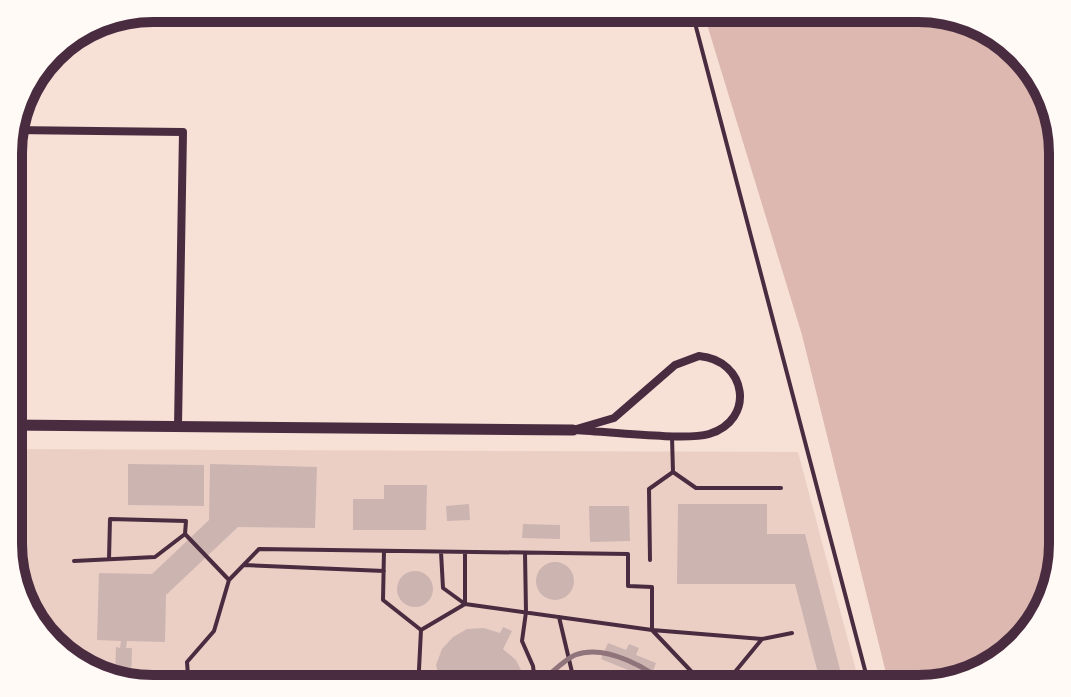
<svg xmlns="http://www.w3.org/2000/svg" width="1071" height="697" viewBox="0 0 1071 697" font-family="'PT Sans',sans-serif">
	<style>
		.green { fill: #ebcfc5 }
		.water { fill: #dcb8b0 }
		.building { fill: #ccb4b1 }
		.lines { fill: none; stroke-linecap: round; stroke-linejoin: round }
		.service { stroke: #4a2c40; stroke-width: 4 }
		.minor { stroke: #4a2c40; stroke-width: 8 }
		.tertiary { stroke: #4a2c40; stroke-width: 11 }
		.rail { stroke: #8f747c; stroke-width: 5 }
		.rim { fill: none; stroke: #4a2c40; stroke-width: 10 }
	</style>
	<rect width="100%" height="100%" fill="#f7e1d7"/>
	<!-- green -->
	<path class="green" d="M9,449L798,452L861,689H152C131,683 86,675 70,663C0,607 9,530 9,449Z"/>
	<!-- water -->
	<path class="water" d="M702,8H919L999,33L1043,80L1063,143V553L1038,625L990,670L927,689H890L802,335Z"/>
	<!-- building -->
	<path class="building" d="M128,464L204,465V506L128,505Z
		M210,464L317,467L315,528L238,527L166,595L165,642L127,641L126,648H132L131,683L115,678L116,647L120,648L121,641L97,640L99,573L152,574L209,520Z
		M384,485H427L426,530H353V499H384Z
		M469,504L470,520L447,521L446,506Z
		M678,504H767V534H805L845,689H822L795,584H677Z
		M589,506H629L630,541L590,542Z
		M523,524L560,525V539L522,538Z
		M536 581a19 19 0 1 1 38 0a19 19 0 1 1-38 0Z
		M397 589a18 18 0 1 1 36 0a18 18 0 1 1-36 0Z
		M503,627L512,631L503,649L516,660L523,674L524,689H442L436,665L442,649L453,637L467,629L484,628L500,633Z
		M608,643L626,650L629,644L639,648L636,655L656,663L650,679L601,659Z
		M788,681L808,689H767L776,683Z"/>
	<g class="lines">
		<!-- service -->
		<path class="service" d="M691,8L870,689
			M673,472L696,488H781
			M384,551L383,600L421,630
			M441,552L443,588L465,604
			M525,553L526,612L522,641L533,666L536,689
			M109,559L110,519L186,521L185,534
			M650,560L649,489L673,472L672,437
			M74,561L155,557L185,534L229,580L214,631L187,662L189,689
			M244,565L384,571
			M229,580L259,549L628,554V586L652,587V630L708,689
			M465,604V552
			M559,617L576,689
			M762,639L792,633
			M418,689L421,630L465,604L652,630L762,639L730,678L731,689"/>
		<!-- minor -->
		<path class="minor" d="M12,130L183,132L178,426
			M699,356C747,360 756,420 709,434C685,441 602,431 573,430L614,418L675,365Z"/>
		<!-- tertiary -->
		<path class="tertiary" d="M9,425L573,430"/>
		<!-- rail -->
		<path class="rail" d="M549,689L550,674C557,668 566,659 575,655C606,643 650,669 672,689"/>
	</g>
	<!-- crop -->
	<path d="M0 0H1071V697H0ZM153 22H918A131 131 0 0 1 1049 153V544A131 131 0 0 1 918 675H153A131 131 0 0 1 22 544V153A131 131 0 0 1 153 22Z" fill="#fffaf5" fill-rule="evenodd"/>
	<path class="rim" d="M153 22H918A131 131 0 0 1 1049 153V544A131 131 0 0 1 918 675H153A131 131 0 0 1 22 544V153A131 131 0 0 1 153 22Z"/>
</svg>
